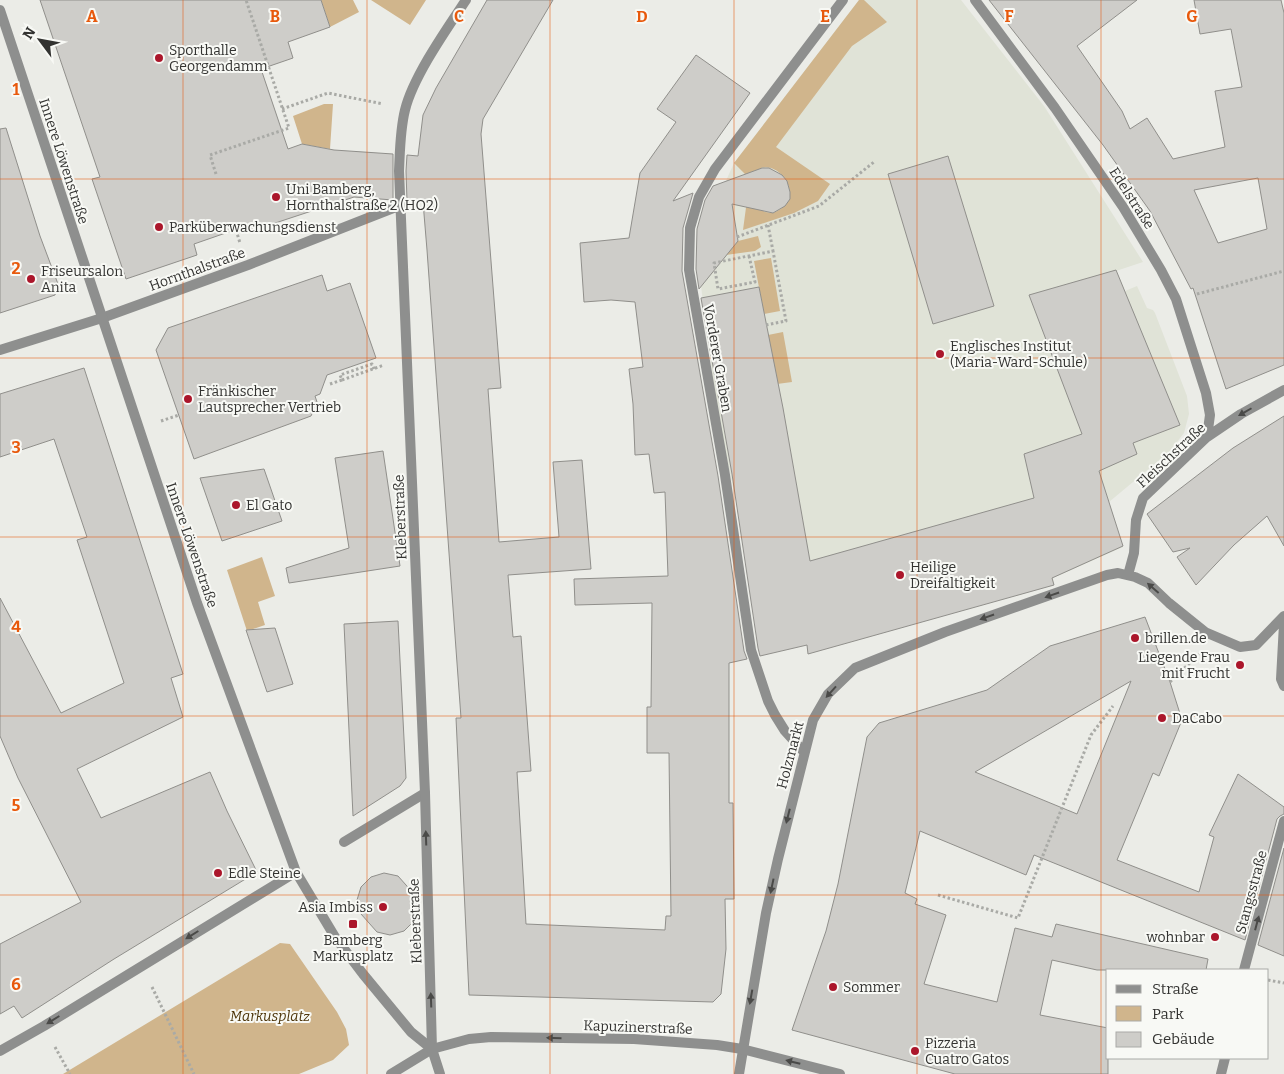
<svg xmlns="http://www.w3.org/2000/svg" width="1284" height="1074" viewBox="0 0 1284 1074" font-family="Bitter,serif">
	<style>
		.built { fill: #e0e3d7 }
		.green { fill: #d0b58c }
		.building { fill: #cecdc9; stroke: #908f8b; fill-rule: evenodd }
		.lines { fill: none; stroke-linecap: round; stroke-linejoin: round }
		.path { stroke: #a9aaa6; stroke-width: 3; stroke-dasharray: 2.5 2.5; stroke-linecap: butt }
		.service { stroke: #8e8f8e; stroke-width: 10 }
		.minor { stroke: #8e8f8e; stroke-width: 10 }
		.tertiary { stroke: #8e8f8e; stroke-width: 10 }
		.oneway { fill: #4a4a48 }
		.grid { fill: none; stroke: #e8590c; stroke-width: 1; stroke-opacity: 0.55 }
		.poi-dot { fill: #ab162b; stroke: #f8f9f5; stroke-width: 2 }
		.labels { text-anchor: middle; stroke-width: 4; stroke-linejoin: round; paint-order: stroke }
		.poi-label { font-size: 14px; fill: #333331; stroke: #f8f9f5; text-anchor: start }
		.street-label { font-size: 14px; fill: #333331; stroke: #f8f9f5 }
		.park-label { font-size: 14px; font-style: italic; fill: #4d350a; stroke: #f8f9f5 }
		.grid-label { font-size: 16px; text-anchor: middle; font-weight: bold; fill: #e8590c; stroke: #f8f9f5; stroke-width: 4; stroke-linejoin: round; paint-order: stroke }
	</style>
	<rect width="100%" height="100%" fill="#ebece7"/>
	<!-- built -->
	<path class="built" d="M859,0H961L1044,106L1143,262L1116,271L1125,291L1137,286L1147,308L1153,310L1155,313L1187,396L1189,414L1184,433L1169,452L1109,502L1123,547L1053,578L1054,585L808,654L807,645L748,572L735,496L718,420L701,286L702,234L734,163Z"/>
	<!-- green -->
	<path class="green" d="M321,0H353L359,12L330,27Z
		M371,0H426L410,25Z
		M859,0H864L887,22L852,46L776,147L830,184L818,201L794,213L743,230L747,200L765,212L773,213C808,199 780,161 761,168C757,170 752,175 749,178L734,163Z
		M324,104H333L330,149L302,144L293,116Z
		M758,236L761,247L755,251L711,257L738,241Z
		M771,258L780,311L764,314L754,261Z
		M783,332L792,382L777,384L768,335Z
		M262,557L275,596L258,602L265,625L247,631L227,570Z
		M280,943L290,944L337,1012L346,1029L349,1045L333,1060L299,1074H63Z"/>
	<!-- building -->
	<path class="building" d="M40,0H321L330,27L288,42L293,58L261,69L288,149L302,144L334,150L393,154V200L354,197L245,233L243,227L194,244L197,255L126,279L92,179L100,177Z
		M487,0H553L483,119L481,134L501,388L488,389L499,542L559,537L553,462L582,460L591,569L508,575L513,637L521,636L531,771L517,772L526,924L665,930L666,916H671L669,753H647V707H651L652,603L575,605L574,579L668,576L665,492L654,493L649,454L635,455L633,404L629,369L643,367L635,302L611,300L584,302L580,243L629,238L640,173L676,122L657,109L696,55L750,93L673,201L693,193L683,228L682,271L718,476L744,651L747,659L729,663V803H733L734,899H725L726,949L721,994L713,1002L469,995L456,718H461L427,250L423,202L407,201L406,171L407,155L418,156L423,115L436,88Z
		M989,0H1137L1077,46L1122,111L1130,129L1147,118L1173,159L1225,147L1215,91L1242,87L1231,29L1200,34L1194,0H1281L1284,13V365L1226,389L1193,288L1191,289L1150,211L1103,145ZM1258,178L1267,229L1218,243L1194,190Z
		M6,128L40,236L58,284L55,295L0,313V129Z
		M948,156L994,306L933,324L888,174Z
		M762,168H769L782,175L787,181L790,192V199L785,206L773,213L732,204L738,241L699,289L696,269L697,229L705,200L713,186Z
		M1116,270L1180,425L1133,443L1137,454L1099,471L1123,546L1052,578L1054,585L808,654L807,645L760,656L758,648L732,474L701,298L759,287L783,408L810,561L1034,498L1024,454L1082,434L1029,295Z
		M322,275L327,291L350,283L376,358L327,375L320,394L315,396L317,402L311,416L194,459L156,350L168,328Z
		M84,368L183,674L171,678L183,717L77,769L101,818L210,772L227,811L257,872L114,959L22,1018L14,1006L0,1014V944L81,902L18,778L0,736V598L61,713L124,683L77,540L87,537L54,439L0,457V394Z
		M1284,416V546L1267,516L1234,545L1196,585L1177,557L1190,548L1173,552L1147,514L1233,448Z
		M383,451L400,566L289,583L286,568L349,548L335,458Z
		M264,469L282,521L222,541L200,478Z
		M1145,617L1170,682L1182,720L1159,776L1153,773L1117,860L1199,892L1214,837L1209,835L1238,774L1284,807V814L1280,816L1277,819L1245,940L1034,855L1026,875L920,831L905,893L917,899L915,904L946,915L924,984L997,1002L1015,928L1052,937L1056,924L1208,959L1206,970H1097L1052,960L1040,1015L1108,1028V1074H955L792,1030L826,931L838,884L867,737L879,723L987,690L1050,646ZM1131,681L1077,814L975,772Z
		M398,621L406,778L400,786L353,816L344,624Z
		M275,628L293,684L267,692L246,630Z
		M1284,848V956L1258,945Z
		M384,873L398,876L414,894L417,907L414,921L404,931L390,935L377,932L361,914L357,900L361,887L371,877Z"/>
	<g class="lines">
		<!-- path -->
		<path class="path" d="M282,109L328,93L383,104
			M216,174L210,155L289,128L246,0
			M236,230L240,243
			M737,237L819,206L874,162
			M749,256L755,282L718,289L714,263L773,251L768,225
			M1197,294L1284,271
			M766,325L786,321L773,251
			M342,380L384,365
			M330,384L342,380L340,375L372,364L374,369
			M161,421L179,415
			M1170,682L1199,654
			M938,895L1018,918L1091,735L1113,706
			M1268,980L1284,983
			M152,987L194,1074
			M55,1047L70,1074"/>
		<!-- service -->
		<path class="service" d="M344,842L425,793
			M0,1051L44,1026L296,872"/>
		<!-- minor -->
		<path class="minor" d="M975,0L1055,108L1123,207L1161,270L1176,299L1206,393L1210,415L1207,437
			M0,350L102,318L248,265L401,205
			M1128,575L1134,553L1136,520L1143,498L1207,437L1241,414L1284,390
			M1284,624L1281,679L1284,686
			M804,752L785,731L775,715L768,701L751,650L725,475L689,270L690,228L699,197L715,169L843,0
			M1244,970L1284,821
			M391,1074L432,1049L425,793L399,171C400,151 400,130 405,110C413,77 446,30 466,0
			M739,1074L766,913L778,859L813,720L828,694L855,668L945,632L1107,575L1118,573L1135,577L1148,583L1169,603L1205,632L1240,647L1256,645L1284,616
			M1221,1074L1225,1058"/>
		<!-- tertiary -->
		<path class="tertiary" d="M0,10L197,603L296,872L335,937L363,974L411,1032L432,1049
			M432,1049L469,1039L491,1037L634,1039L717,1045L742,1049L840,1074
			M432,1049L440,1074"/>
	</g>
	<!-- one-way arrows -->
	<defs><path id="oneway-solid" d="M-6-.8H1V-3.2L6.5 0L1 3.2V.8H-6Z" transform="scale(1.25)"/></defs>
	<g class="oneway">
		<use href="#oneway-solid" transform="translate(1245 412) rotate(150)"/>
		<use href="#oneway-solid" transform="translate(1153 588) rotate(-139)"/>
		<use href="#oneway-solid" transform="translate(1052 595) rotate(161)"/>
		<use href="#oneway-solid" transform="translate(987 617) rotate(161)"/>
		<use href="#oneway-solid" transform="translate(831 692) rotate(132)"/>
		<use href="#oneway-solid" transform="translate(788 816) rotate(104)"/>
		<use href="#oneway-solid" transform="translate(426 838) rotate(-92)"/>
		<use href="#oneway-solid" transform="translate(772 886) rotate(102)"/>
		<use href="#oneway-solid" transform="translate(1257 923) rotate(-75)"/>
		<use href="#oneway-solid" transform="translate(192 935) rotate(148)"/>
		<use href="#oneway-solid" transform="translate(751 997) rotate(100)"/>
		<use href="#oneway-solid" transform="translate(431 1000) rotate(-92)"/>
		<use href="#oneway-solid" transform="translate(53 1020) rotate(148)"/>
		<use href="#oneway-solid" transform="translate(554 1038) rotate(-179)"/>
		<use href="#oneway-solid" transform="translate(793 1062) rotate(-166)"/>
	</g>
	<!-- grid -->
	<path class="grid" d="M183,0V1074M367,0V1074M550,0V1074M734,0V1074M917,0V1074M1101,0V1074M0,179H1284M0,358H1284M0,537H1284M0,716H1284M0,895H1284"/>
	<!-- markers -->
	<g class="poi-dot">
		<circle cx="159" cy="58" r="5"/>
		<circle cx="276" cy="197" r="5"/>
		<circle cx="159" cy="227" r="5"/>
		<circle cx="31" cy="279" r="5"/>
		<circle cx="940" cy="354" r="5"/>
		<circle cx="188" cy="399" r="5"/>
		<circle cx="236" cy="505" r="5"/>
		<circle cx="900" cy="575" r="5"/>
		<circle cx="1135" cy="638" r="5"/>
		<circle cx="1240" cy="665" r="5"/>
		<circle cx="1162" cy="718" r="5"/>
		<circle cx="218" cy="873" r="5"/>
		<circle cx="383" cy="907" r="5"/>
		<rect x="348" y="919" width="10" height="10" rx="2.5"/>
		<circle cx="1215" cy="937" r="5"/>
		<circle cx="833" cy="987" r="5"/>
		<circle cx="915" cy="1051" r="5"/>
	</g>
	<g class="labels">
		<!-- poi labels -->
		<g class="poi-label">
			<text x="169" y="55">Sporthalle<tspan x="169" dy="16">Georgendamm</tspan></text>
			<text x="286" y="194">Uni Bamberg,<tspan x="286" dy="16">Hornthalstraße 2 (HO2)</tspan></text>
			<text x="169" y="232">Parküberwachungsdienst</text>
			<text x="41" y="276">Friseursalon<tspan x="41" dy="16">Anita</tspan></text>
			<text x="950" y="351">Englisches Institut<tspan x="950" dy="16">(Maria-Ward-Schule)</tspan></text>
			<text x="198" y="396">Fränkischer<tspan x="198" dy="16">Lautsprecher Vertrieb</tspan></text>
			<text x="246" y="510">El Gato</text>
			<text x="910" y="572">Heilige<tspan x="910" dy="16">Dreifaltigkeit</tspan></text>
			<text x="1145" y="643">brillen.de</text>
			<text x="1230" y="662" text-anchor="end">Liegende Frau<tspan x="1230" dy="16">mit Frucht</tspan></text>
			<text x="1172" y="723">DaCabo</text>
			<text x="228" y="878">Edle Steine</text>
			<text x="373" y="912" text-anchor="end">Asia Imbiss</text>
			<text x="1205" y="942" text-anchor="end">wohnbar</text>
			<text x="353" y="945" text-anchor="middle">Bamberg<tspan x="353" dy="16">Markusplatz</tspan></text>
			<text x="843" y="992">Sommer</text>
			<text x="925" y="1048">Pizzeria<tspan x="925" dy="16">Cuatro Gatos</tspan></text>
		</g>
		<!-- street labels -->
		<g class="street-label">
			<text transform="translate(64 161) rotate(72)" y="5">Innere Löwenstraße</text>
			<text transform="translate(1132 198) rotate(57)" y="5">Edelstraße</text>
			<text transform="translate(197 269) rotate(-20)" y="5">Hornthalstraße</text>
			<text transform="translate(718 358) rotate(80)" y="5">Vorderer Graben</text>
			<text transform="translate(1171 455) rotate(-43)" y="5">Fleischstraße</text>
			<text transform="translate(400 517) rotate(-92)" y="5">Kleberstraße</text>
			<text transform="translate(192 545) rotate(71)" y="5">Innere Löwenstraße</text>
			<text transform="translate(790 755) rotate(-75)" y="5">Holzmarkt</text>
			<text transform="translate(1251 892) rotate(-75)" y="5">Stangsstraße</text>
			<text transform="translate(415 921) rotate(-92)" y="5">Kleberstraße</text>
			<text transform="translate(638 1027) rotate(2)" y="5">Kapuzinerstraße</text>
		</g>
		<!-- park labels -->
		<g class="park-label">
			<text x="270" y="1021">Markusplatz</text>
		</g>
	</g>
	<g class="grid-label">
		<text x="92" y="22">A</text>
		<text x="275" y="22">B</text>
		<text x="459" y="22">C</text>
		<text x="642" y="22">D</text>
		<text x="825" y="22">E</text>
		<text x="1009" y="22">F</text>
		<text x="1192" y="22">G</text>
		<text x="16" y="95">1</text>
		<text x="16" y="274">2</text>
		<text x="16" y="453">3</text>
		<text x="16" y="632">4</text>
		<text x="16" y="811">5</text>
		<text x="16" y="990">6</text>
	</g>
	<!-- legend -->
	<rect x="1106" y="969" width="162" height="90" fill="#f8f9f5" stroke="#a9aaa7"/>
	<rect x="1116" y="985" width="25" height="8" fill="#8e8f8e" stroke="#a9aaa7"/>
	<text x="1152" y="994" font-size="15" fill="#333331">Straße</text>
	<rect x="1116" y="1006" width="25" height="15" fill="#d0b58c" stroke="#a9aaa7"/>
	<text x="1152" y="1019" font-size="15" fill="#333331">Park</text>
	<rect x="1116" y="1032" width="25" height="15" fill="#cecdc9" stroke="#a9aaa7"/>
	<text x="1152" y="1044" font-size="15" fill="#333331">Gebäude</text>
	<!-- north arrow -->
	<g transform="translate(40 40) rotate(302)" stroke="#f8f9f5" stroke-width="4" paint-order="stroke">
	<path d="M0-4L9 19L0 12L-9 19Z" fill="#333331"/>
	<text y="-8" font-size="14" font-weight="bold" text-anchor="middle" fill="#333331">N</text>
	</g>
</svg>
